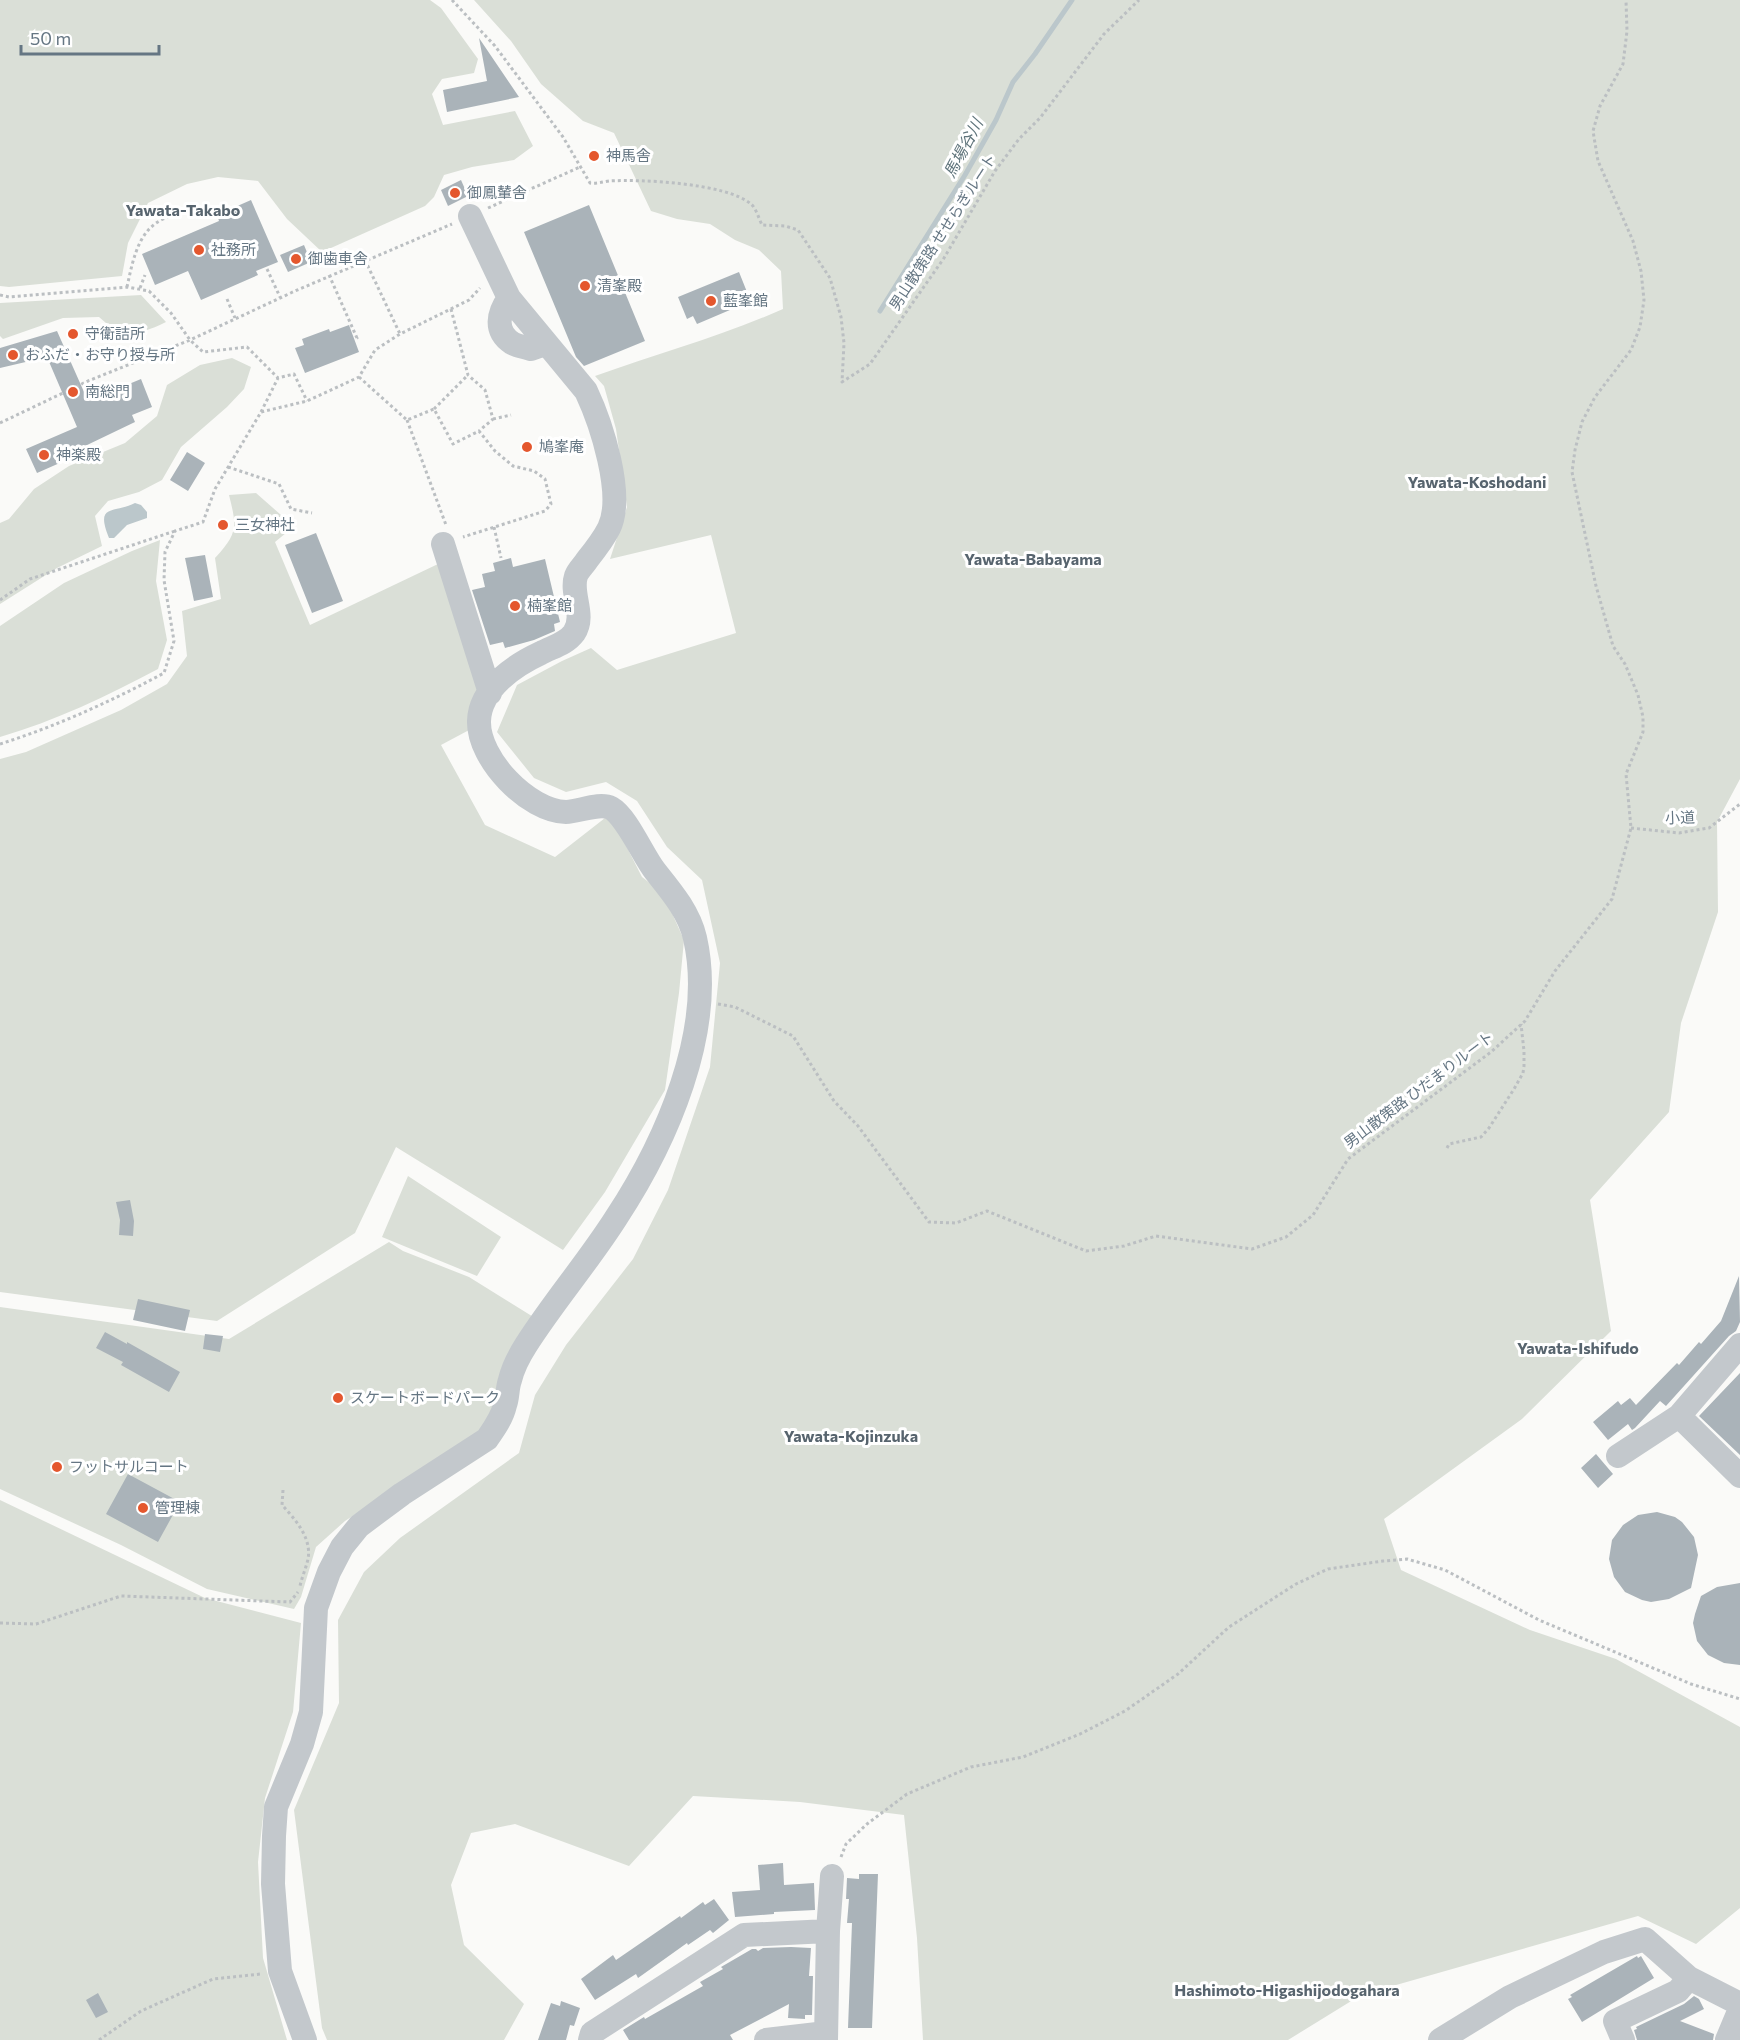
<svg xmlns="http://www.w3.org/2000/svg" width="1740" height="2040" viewBox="0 0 1740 2040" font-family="Commissioner,'Noto Sans JP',sans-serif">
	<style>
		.green { fill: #dadfd7 }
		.water { fill: #bbc7cb }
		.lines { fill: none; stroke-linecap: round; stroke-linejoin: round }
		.stream { stroke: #bbc7cb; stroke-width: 5 }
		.building { fill: #aab3b9 }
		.path { stroke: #bbbfc2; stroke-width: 3; stroke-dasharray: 3 3; stroke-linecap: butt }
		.minor { stroke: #c3c8cc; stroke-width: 24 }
		.poi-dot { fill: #e4572e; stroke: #fff; stroke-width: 2 }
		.labels { text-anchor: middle; stroke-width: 6; stroke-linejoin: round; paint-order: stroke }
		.poi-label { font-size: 15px; fill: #657683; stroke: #fff; text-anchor: start }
		.street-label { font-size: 15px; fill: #657683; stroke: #fff }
		.water-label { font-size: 16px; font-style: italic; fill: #60757c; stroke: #fff }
		.neighbourhood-label { font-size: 16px; font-weight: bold; fill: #57646e; stroke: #fff }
	</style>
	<rect width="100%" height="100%" fill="#fafaf8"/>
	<!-- green -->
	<path class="green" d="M0,0H430L441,8L478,59L474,73L442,79L432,94L443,125L515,111L533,146L514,160L472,167L444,175L434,197L425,206L322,252L287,219L258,181L218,177L187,184L148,203L128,243L122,276L9,287L0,286Z
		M474,0H1740V779L1717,822L1718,912L1681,1023L1669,1112L1590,1200L1611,1331L1522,1419L1384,1519L1401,1570L1530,1630L1616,1659L1740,1727V1908L1696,1944L1638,1916L1361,1995L1288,2040H923L917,1938L904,1815L800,1802L693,1796L629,1866L515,1824L471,1833L451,1885L464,1945L524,2004L504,2040H327L322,2028L294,1810L339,1703L338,1620L364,1572L400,1538L519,1453L535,1395L566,1345L633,1259L668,1190L710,1067L720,963L702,880L667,847L637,801L606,782L566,792L534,778L497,732L517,685L562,661L591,648L617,670L736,633L711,535L610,559L627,507L616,429L604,386L595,376C657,354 722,336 783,309L781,271L759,250L735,240L710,224L677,219L651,211L614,133L583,121L541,84L511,41Z
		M141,295L166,322C151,330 136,334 120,335L99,317L63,318L3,339L0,336V303Z
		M232,358L251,367L244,389L227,407L181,447L162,480L139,492L108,501L95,516L102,546L57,568L0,604V523L9,519L34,489L69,466L125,443L157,416L167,385L200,365Z
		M256,493L281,515L286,533L275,542L310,625L438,564L481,691L471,729L441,745L485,825L555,857L605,818L616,826L642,877L663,893L684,940L679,993L665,1090L605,1192L563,1250L396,1147L355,1233L217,1321L0,1292V759L26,752L121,710L167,684L187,656L182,611L221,599L215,558C238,533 237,527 229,495Z
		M160,540L156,581L167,640L158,669C107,696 55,721 0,737V626L64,583L132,551Z
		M408,1176L501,1237L477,1276L382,1237Z
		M389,1242L403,1251L469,1277L535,1318L496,1402L479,1433L345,1521L316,1547L301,1597L294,1609L207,1589L121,1545L0,1489V1307L229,1339Z
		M0,1500L205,1598L301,1623L293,1712L265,1798L258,1862L263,1958L287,2040H0Z"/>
	<!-- water -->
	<path class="water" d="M135,503L141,505L147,512V518L127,525L114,538H109C95,503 113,514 135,503Z"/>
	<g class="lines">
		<!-- stream -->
		<path class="stream" d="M880,311L965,175L996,120L1013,82L1035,54L1072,0"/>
	</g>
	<!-- building -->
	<path class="building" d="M479,38L519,97L447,112L443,90L487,81Z
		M461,180L468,196L448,206L441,190Z
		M251,200L278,262L256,271L258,275L201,300L188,271L155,285L142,254L219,221L217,215Z
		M589,205L645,341L584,366L576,357L524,232Z
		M304,245L311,262L288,272L280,255Z
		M739,272L747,292L740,295L744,304L697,324L693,316L687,319L678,297Z
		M349,325L359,352L305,373L295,348L304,345L302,339L329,329L330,332Z
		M57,331L88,401L141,379L152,407L132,415L135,422L60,458L62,462L37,473L26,449L77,427L47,357L0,368V348Z
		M187,452L205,463L188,491L170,480Z
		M316,533L343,601L312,613L285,545Z
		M205,555L213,597L194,601L185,558Z
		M511,558L513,567L545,559L560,622L554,624L555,631L534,640L505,648L503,642L490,645L472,590L485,587L482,574L495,571L493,563Z
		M130,1200L134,1221L133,1236L119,1235L120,1220L116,1202Z
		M1739,1276L1740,1322L1736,1331L1729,1336L1666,1406L1660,1401L1635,1428L1632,1430L1628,1424L1608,1440L1593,1422L1618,1401L1621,1405L1630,1398L1636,1405L1677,1363L1679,1365L1699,1342L1701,1344L1721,1321Z
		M138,1299L190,1310L185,1331L133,1320Z
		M105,1332L127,1344V1342L180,1372L169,1392L121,1365L123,1362L96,1348Z
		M205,1334L223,1336L220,1352L203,1349Z
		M1740,1373V1455L1699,1416Z
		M1596,1454L1613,1474L1598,1488L1581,1468Z
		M128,1474L180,1502L158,1542L106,1514Z
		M1657,1512L1675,1517L1682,1522L1694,1537L1698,1555L1691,1588L1669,1599L1651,1602L1642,1600L1625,1592L1614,1577L1609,1559L1612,1540L1623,1525L1638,1515Z
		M1740,1583V1665L1724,1663L1708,1655L1697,1641L1693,1623L1695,1614L1701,1596L1717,1587Z
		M783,1863L784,1885L814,1883L815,1910L774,1912V1914L735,1917L732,1892L760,1890L758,1865Z
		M859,1874H878L872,2028H848L852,1923H847L849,1899H846L847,1878L859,1879Z
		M714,1899L729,1920L713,1933L710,1930L688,1945L687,1943L638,1978L636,1974L595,2000L581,1979L613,1955L616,1960L680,1916L681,1918L703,1902L705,1905Z
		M791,1947L811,1948L809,1976H813L812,2015H805V2019L788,2018L789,2004L730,2035L733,2040H629L623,2030L644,2017L645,2019L703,1986L700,1982L723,1969L721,1967L752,1949H756L758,1951L763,1948Z
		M1637,1956L1638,1958L1641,1956L1654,1978L1582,2022L1568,1999L1572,1997L1570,1995Z
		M98,1993L108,2012L96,2018L86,2000Z
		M1694,1996L1699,1999L1704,2009L1680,2021L1714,2034L1713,2040H1637L1634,2030L1637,2029L1636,2027L1684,2004Z
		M561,2001L580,2008L574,2026L570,2025L566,2040H538L551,2003L560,2006Z"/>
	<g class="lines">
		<!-- path -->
		<path class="path" d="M452,0L495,46L563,137L590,183C596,184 602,182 609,181C641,179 726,183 751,204C756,208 759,219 762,225L785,226L798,230L830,278L841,317L844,343L842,382L870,364L944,258L995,171L1019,139L1040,118L1104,34L1139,0
			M488,208L580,167
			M365,260L400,334
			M267,269L280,297
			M329,275L357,338L354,339
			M127,287C134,255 140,220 178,215
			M140,288L145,275
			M0,295L9,297L127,287L149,291L171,313L190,340L203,352L247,347L278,378
			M227,299L235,318
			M451,309L468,375L485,390L493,419L479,431
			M359,377L407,420L434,409L453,444L479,431L495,451L513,466L534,471L545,479L551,504L545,511L463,537
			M434,409L468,375
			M261,412L278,378L294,374L307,401
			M493,419L511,415
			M407,420L446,525
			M0,423L88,381L190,340L295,291L452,224
			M228,467L279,484L291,509L312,513
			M494,527L501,558
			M0,600L30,579L175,531
			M0,744C57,726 112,701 164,673L174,641L164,580L165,552L175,531L203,522L215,489L261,412L307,401L359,377L375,350L400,334L469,300L480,288
			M1631,828L1679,833L1709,828L1740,804
			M718,1004L735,1007L793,1036L834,1101L858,1126L929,1222L956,1223L987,1211L1086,1251L1124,1246L1156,1236L1252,1249L1286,1237L1313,1215L1348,1159L1491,1052L1525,1021L1555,971L1612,899L1631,828L1626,774L1643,732V717L1638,695L1625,664L1613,646L1596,586L1572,472L1575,450L1582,422L1595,397L1631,350L1640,327L1644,300L1641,271L1633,241L1598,161L1593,131L1600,106L1623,64L1627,31L1626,0
			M1447,1148L1449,1144L1481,1137L1489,1128L1514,1089L1523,1073L1524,1066V1051L1521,1024
			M283,1490L282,1505C295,1519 312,1538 308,1559C306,1568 302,1577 300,1586
			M0,1623L36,1624L121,1596L290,1602L298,1592
			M841,1857L846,1844L867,1824L907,1794L971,1767L1023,1757L1080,1734L1125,1711L1178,1674L1229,1627L1296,1584L1328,1569L1383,1561L1407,1559L1445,1570L1539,1620L1691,1684L1740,1699
			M99,2040L141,2011L213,1979L261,1974"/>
		<!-- minor -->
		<path class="minor" d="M509,298C498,313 494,331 512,343C517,346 525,347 531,349L545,344
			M443,544L490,693
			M1679,1416L1740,1476
			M1618,1456L1679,1416L1740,1345
			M305,2040L280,1971L273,1884L274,1836L276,1807L302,1744L311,1712L316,1608L329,1572L342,1547L359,1526L402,1494L487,1439C494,1429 502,1418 505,1405C508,1397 507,1388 510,1380C513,1367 519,1356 526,1345C554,1301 588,1262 616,1218C666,1142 716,1030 695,938C689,912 671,891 655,871C643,856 627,817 611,808C599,802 579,812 566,812C528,811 478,759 479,721C480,688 515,665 541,653C552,647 566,644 574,633C586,615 570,594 576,576C578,570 584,565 587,560C595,550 603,540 609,528C625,495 601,423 586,391L509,298L470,216
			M590,2040L592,2033L744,1935L828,1931
			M766,2040L826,2033
			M826,2040L828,1931L832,1876
			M1440,2040L1510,1997L1604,1952L1645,1939L1689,1978L1740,2004
			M1623,2040L1615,2021L1678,1991L1689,1978
			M1727,2040L1740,2009"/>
	</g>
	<!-- markers -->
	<g class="poi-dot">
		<circle cx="594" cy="156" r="6"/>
		<circle cx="455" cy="193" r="6"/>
		<circle cx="199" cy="250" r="6"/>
		<circle cx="296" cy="259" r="6"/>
		<circle cx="585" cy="286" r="6"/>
		<circle cx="711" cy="301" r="6"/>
		<circle cx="73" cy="334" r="6"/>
		<circle cx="13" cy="355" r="6"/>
		<circle cx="73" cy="392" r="6"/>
		<circle cx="527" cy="447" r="6"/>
		<circle cx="44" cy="455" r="6"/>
		<circle cx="223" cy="525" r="6"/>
		<circle cx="515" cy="606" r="6"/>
		<circle cx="338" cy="1398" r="6"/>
		<circle cx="57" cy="1467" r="6"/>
		<circle cx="143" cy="1508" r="6"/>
	</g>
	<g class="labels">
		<!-- poi labels -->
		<g class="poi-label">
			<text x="606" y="161">神馬舎</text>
			<text x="467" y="198">御鳳輦舎</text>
			<text x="211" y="255">社務所</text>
			<text x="308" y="264">御歯車舎</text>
			<text x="597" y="291">清峯殿</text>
			<text x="723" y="306">藍峯館</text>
			<text x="85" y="339">守衛詰所</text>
			<text x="25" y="360">おふだ・お守り授与所</text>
			<text x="85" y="397">南総門</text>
			<text x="539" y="452">鳩峯庵</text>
			<text x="56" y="460">神楽殿</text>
			<text x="235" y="530">三女神社</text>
			<text x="527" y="611">楠峯館</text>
			<text x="350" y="1403">スケートボードパーク</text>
			<text x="69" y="1472">フットサルコート</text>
			<text x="155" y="1513">管理棟</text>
		</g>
		<!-- street labels -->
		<g class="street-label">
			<text transform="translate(943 232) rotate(-57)" y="5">男山散策路 せせらぎルート</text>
			<text transform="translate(1680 818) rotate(-2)" y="5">小道</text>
			<text transform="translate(1419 1090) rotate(-37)" y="5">男山散策路 ひだまりルート</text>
		</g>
		<!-- water labels -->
		<g class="water-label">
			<text transform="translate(963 148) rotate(-62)" y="6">馬場谷川</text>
		</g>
		<!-- neighbourhood labels -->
		<g class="neighbourhood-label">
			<text x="183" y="216">Yawata-Takabo</text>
			<text x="1477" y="488">Yawata-Koshodani</text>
			<text x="1033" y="565">Yawata-Babayama</text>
			<text x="1578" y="1354">Yawata-Ishifudo</text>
			<text x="851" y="1442">Yawata-Kojinzuka</text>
			<text x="1287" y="1996">Hashimoto-Higashijodogahara</text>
		</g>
	</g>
	<!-- scale -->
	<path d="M21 45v9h138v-9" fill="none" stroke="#657683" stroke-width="3"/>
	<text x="30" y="45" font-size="18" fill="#657683" stroke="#ffffff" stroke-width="4.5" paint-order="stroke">50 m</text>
</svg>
